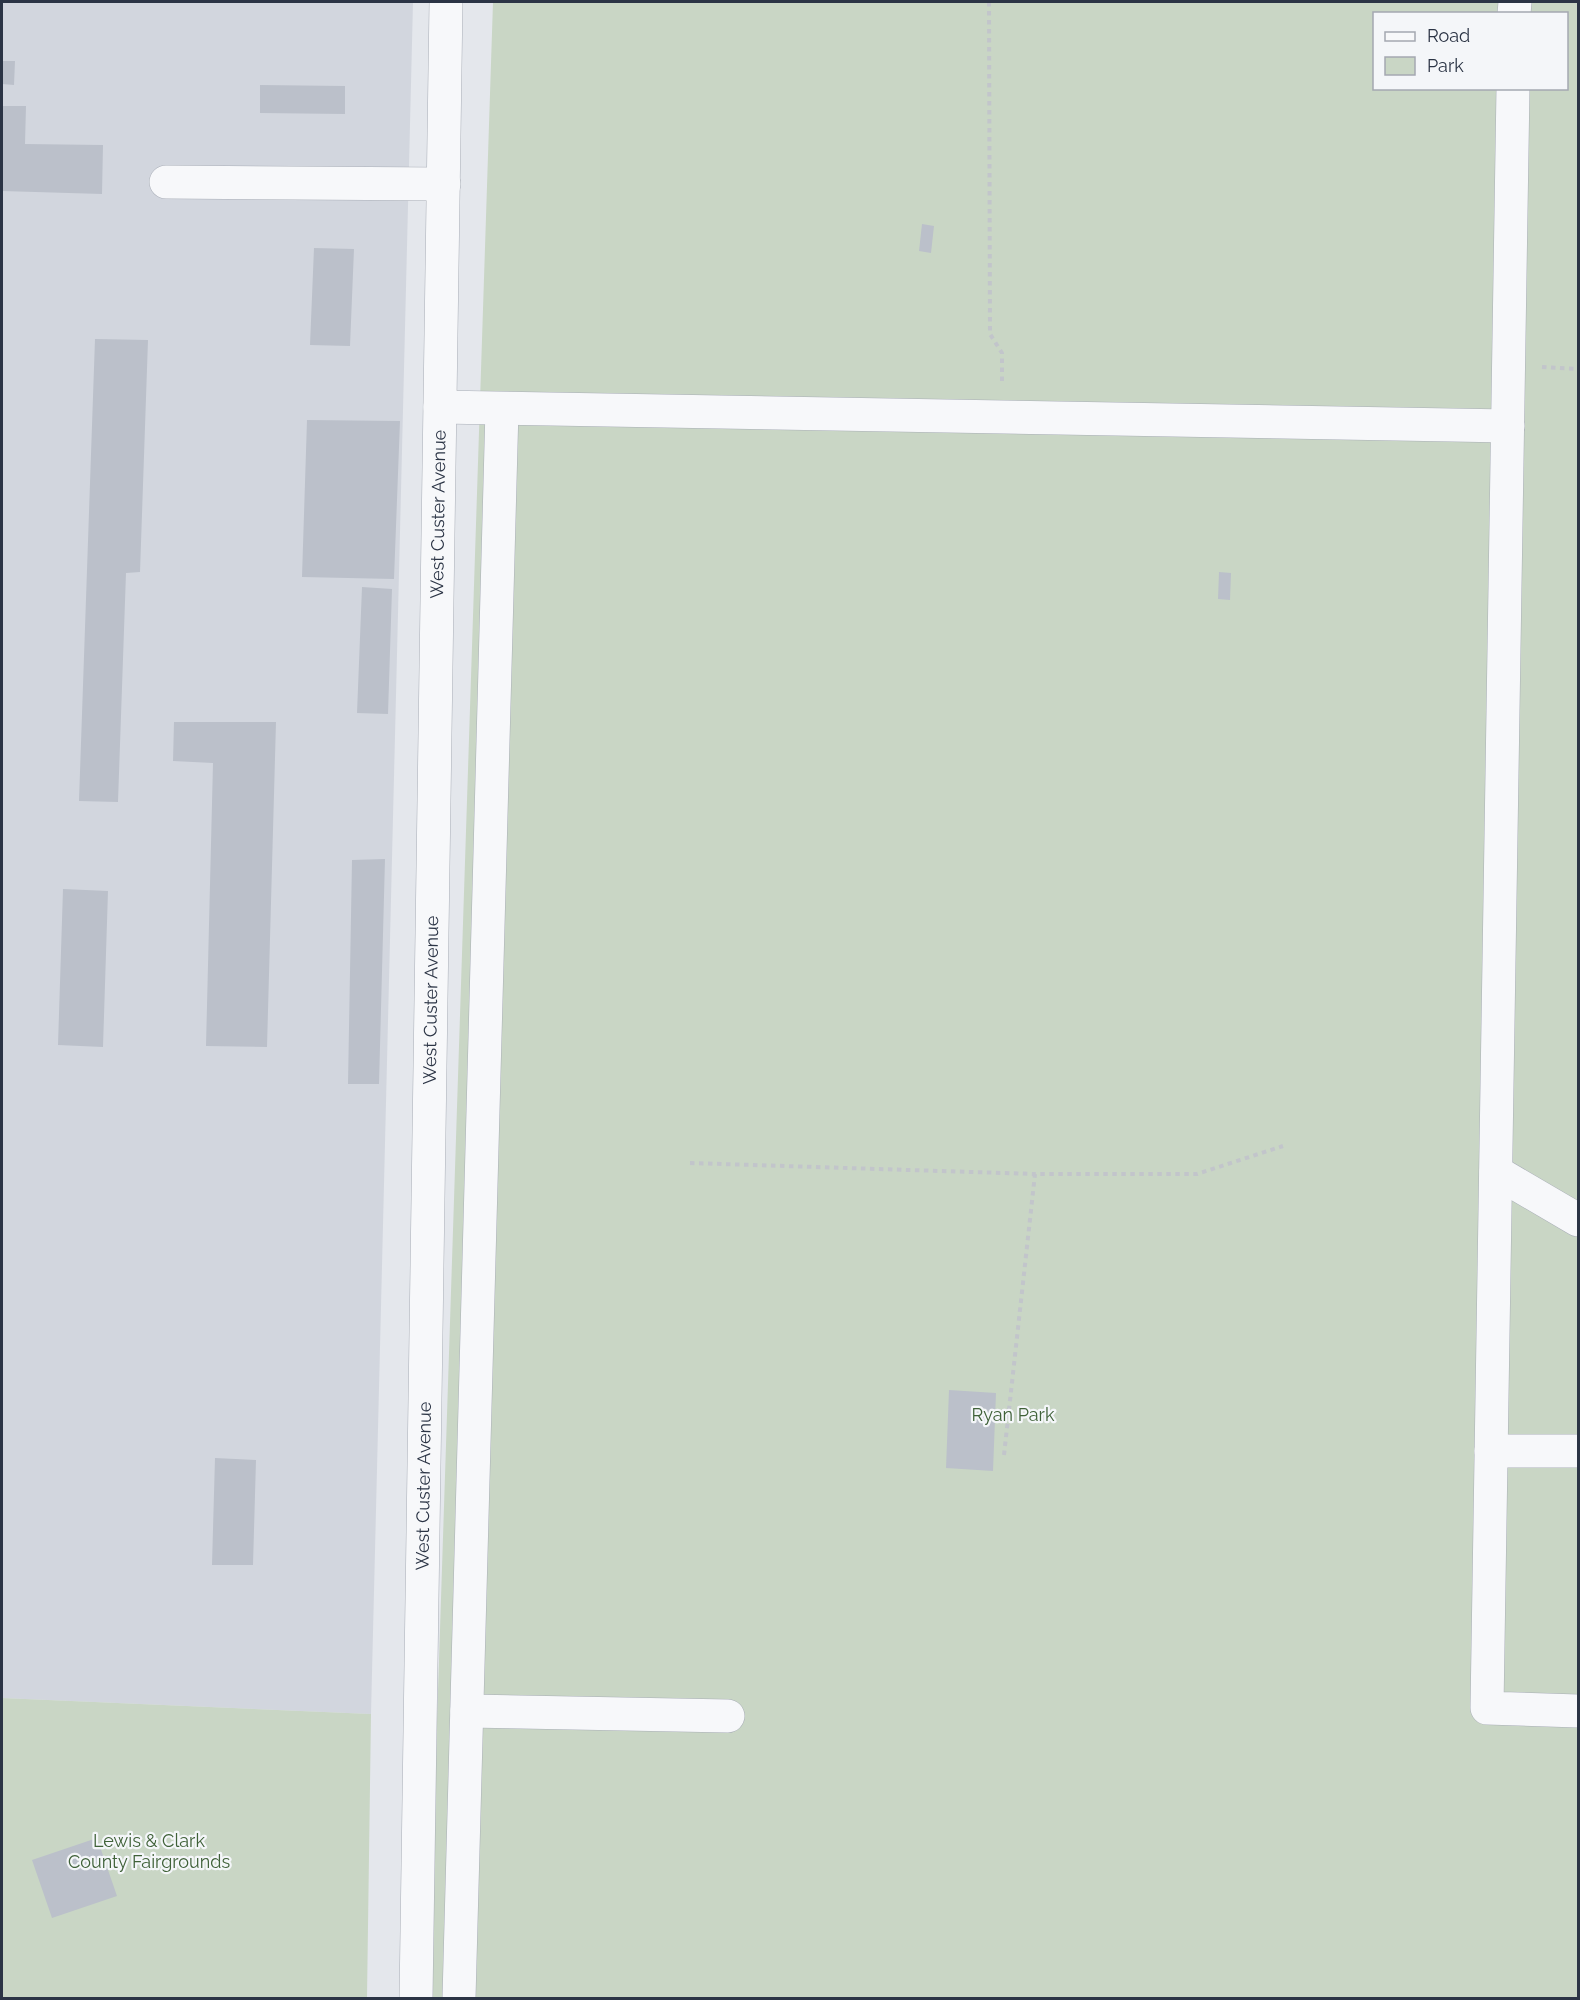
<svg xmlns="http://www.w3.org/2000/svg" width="1580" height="2000" viewBox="0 0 1580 2000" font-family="Raleway,sans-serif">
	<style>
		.built { fill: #d2d6de }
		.green { fill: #c9d6c5; fill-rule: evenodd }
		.building { fill: #bbc0ca }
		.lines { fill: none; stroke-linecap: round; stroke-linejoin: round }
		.minor-casing { stroke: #a9aeb7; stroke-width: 34 }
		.path { stroke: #c2c5cb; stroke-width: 4; stroke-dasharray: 4.5 4.5; stroke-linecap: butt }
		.minor { stroke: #f7f8fa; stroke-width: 33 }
		.labels { text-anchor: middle; stroke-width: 4.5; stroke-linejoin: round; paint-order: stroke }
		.street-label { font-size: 18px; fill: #2b3445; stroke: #f4f6f9 }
		.park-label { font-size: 18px; fill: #3f6138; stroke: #f4f6f9 }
	</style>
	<rect width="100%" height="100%" fill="#e4e7ec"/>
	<!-- built -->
	<path class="built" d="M2,2H413L371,1714L2,1698Z"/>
	<!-- green -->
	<path class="green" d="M493,2H1578V1998H428ZM1374,14H1566V88H1374Z
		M2,1698L371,1714L367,1998H2Z"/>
	<!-- building -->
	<path class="building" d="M2,61H15L14,85L2,84Z
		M260,85L345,86V114L260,113Z
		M2,106H26L25,144L103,145L102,194L2,191Z
		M922,224L934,226L931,253L919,251Z
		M314,248L354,249L350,346L310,345Z
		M95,339L148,340L140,572L126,573L118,802L79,801Z
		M307,420L400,421L394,579L302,577Z
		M1219,572L1231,573L1230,600L1218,599Z
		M362,587L392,589L388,714L357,713Z
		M174,722H276L267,1047L206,1046L213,763L173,761Z
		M385,859L379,1084H348L352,860Z
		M63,889L108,891L103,1047L58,1045Z
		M949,1390L996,1393L993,1471L946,1468Z
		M215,1458L256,1460L253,1565H212Z
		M97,1838L117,1896L52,1918L32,1860Z"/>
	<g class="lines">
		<defs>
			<g id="minor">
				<path d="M1514,14L1515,2"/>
				<path d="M1513,88L1487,1708L1578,1711"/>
				<path d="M166,182L444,184"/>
				<path d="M440,407L1508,426"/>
				<path d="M1496,1172L1578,1220"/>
				<path d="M1491,1451H1578"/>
				<path d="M467,1711L728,1716"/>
				<path id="s1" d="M416,1998L446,2"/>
				<path d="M459,1998L502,409"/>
			</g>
		</defs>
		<!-- minor casing -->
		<use href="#minor" class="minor-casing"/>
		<!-- path -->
		<path class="path" d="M989,2L990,334L1002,353V383
			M1542,367L1578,369
			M690,1163L1035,1174
			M1004,1455L1035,1174H1197L1283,1146"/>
		<!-- minor -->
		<use href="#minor" class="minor"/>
	</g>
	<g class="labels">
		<!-- street labels -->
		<g class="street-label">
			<text dy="6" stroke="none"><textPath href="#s1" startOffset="1484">West Custer Avenue</textPath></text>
			<text dy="6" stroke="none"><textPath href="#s1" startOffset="998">West Custer Avenue</textPath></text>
			<text dy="6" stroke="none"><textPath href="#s1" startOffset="512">West Custer Avenue</textPath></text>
		</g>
		<!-- park labels -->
		<g class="park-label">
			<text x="1013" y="1421">Ryan Park</text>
			<text x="149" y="1847">Lewis &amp; Clark<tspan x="149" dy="21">County Fairgrounds</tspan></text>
		</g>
	</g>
	<!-- border -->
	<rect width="1580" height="2000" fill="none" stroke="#2b3445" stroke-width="6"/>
	<!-- legend -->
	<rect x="1373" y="12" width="195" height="78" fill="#f4f6f9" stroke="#a4a8b1" stroke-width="1.5"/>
	<rect x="1385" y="32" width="30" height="9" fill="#f7f8fa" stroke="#a4a8b1" stroke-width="1.5"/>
	<text x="1427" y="42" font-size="18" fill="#2b3445">Road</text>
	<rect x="1385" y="57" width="30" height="18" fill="#c9d6c5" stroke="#a4a8b1" stroke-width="1.5"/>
	<text x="1427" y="72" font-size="18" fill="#2b3445">Park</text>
</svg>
